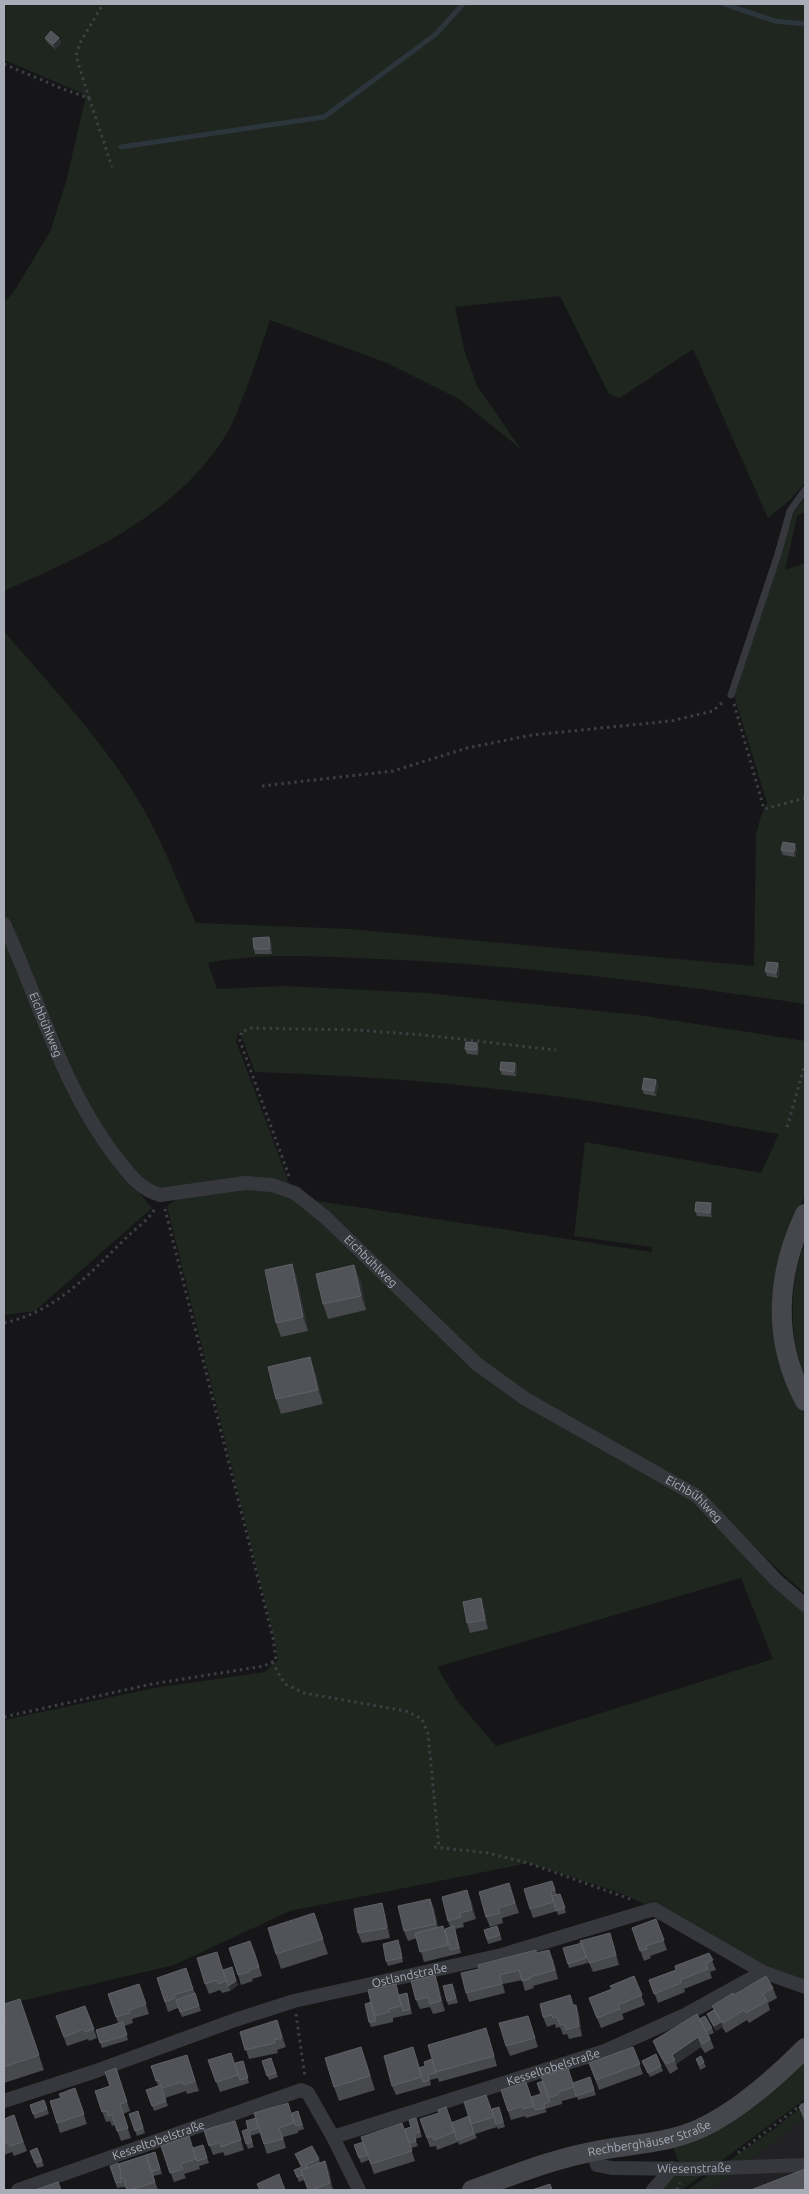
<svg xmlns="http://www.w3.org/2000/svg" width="809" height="2194" viewBox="0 0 809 2194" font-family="Ubuntu,sans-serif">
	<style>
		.built { fill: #222225 }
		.green { fill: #1e261f; fill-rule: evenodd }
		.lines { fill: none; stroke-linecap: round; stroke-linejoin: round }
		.stream { stroke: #2c353c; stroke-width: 5 }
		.path { stroke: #3d3f44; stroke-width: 3; stroke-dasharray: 2.5 4; stroke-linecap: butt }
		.lane { stroke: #37383d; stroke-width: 7 }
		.street { stroke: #37383d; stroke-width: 14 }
		.secondary { stroke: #45474d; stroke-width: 20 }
		.wall { fill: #47494d }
		.shaded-wall { fill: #2f3033 }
		.building { fill: #525359; stroke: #5f6168 }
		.labels { text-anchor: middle; stroke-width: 4; stroke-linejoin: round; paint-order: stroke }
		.street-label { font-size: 12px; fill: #a8adb8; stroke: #111113 }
	</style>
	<rect width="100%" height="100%" fill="#161618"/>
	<!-- built -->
	<path class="built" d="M805,2117V2190H711Z"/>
	<!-- green -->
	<path class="green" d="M4,4H805V483L790,500L768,518L693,349L620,398L609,394L560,296L455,307L465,353L477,386L521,449L459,399L387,363L270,320C261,348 252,375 241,402C237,411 234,421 229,430C178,515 90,553 4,591V302L13,293L50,232L66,182L85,100L84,94L4,60Z
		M805,497V512L797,516L785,570L805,563V1004C664,983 521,965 378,959C322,957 263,952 208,963L217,989L284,986L427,993L638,1015L805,1041V1195L788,1232L790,1386L805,1416V1594L772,1564L699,1492L530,1394L480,1361L311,1200L652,1252L651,1247L574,1236L585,1142L761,1173L779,1134C730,1126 682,1116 633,1108C508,1087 381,1076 255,1072L239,1030L236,1041L290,1186L162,1188L152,1186L130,1169L87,1107L4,913V631C46,681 97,734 132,790C159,831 176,879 196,923L350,929L754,966L756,835L761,816L767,803L734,695L793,514Z
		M4,932L112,1160L152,1208L35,1311L4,1315Z
		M246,1186L291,1196L323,1221L471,1366L692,1498L805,1611V1982L794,1979L763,1964L654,1901L644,1904L621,1893L528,1863L290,1911L174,1965L4,2005V1720L154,1688L265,1672L278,1660L274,1638L167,1206L180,1197ZM741,1578L773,1659L496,1746L458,1702L437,1667Z
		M805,1243V1379C789,1339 788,1283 805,1243Z
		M805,2060V2099L682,2190H660L680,2165L673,2148Z
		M805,2104V2117L711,2190H687L774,2129Z"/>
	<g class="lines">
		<!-- stream -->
		<path class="stream" d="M724,4L775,21L805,24
			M121,147L324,117L436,34L463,4"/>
		<!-- path -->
		<path class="path" d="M4,64L63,89L89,98L76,56L80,43L103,4
			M89,98L112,167
			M734,704L764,809L805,798
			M262,786L393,771L467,748L532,735L671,721L713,711L723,702
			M787,1127L805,1064
			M289,1176L240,1041L241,1032L251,1028L357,1030L424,1035L556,1050
			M4,1323C57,1311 88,1275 126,1238C135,1229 150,1219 155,1208
			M272,1662L285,1684L304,1693L406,1711L422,1719L428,1734L439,1847
			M4,1717L152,1684L264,1666L276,1660L273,1638L165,1209
			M434,1847L488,1853L528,1863L633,1900
			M296,2014L305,2077
			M738,2153L805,2102
			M677,2190L680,2183"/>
		<!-- lane -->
		<path class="lane" d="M731,695L778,554L790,511L805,490"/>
		<!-- street -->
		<g class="street">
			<path id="s1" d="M4,924C40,1002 62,1087 115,1156C128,1173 139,1189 160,1195L245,1183L272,1185L295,1193L325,1217L477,1364L524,1398L697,1496L777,1581L805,1605"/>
			<path id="s2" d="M4,2101L96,2071L235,2020L294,2001L502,1955L654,1909L763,1972L805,1987"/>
			<path id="s3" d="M333,2137L605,2051L685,2015L763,1972"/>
			<path id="s4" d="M593,2151L597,2165L612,2168L688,2169L805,2165"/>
			<path id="s5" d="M18,2190L301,2090L308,2093L333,2137L359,2190"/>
			<path d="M653,2190L672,2168"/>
		</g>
		<!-- secondary -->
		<g class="secondary">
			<path d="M805,1214C776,1275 772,1340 805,1401"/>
			<path id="s6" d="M472,2190C511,2176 550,2160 591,2152C627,2144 666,2144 699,2129C737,2112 776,2077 805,2048"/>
		</g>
	</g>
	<!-- wall -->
	<path class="wall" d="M45,38H59L61,43L55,49L47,42Z
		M797,849L795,857L783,855L781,850Z
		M269,937L271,942L272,954H255L254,949Z
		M778,963L779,968L778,978L767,976L765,971Z
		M477,1043L479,1048L478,1055L467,1054L465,1049Z
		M515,1063L517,1068L516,1076L502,1075L500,1070Z
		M656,1080L658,1085L656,1096L644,1094L642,1089Z
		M712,1207V1217L697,1216L695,1211Z
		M292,1264L297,1279L308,1331L281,1337L276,1323Z
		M360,1279L366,1310L328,1319L323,1304Z
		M315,1372L323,1404L281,1414L276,1399Z
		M484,1608L488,1629L470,1633L467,1623Z
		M552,1881L557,1895L562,1898L566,1913L558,1915L557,1911L533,1918L530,1909Z
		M512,1893L519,1913L502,1918L503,1923L490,1927L486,1917Z
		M430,1899L434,1908L438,1927L445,1930L450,1927L448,1921L471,1900L476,1919L463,1923L464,1927L455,1929L461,1953L424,1962L417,1938L408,1941L404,1931Z
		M382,1903L385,1913L390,1938L362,1943L358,1933Z
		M314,1913L328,1954L281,1969L276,1954Z
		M656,1919L667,1950L650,1956L651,1958L644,1961L632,1928Z
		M497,1926L502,1940L488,1944L484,1930Z
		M613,1942L619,1965L593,1972L584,1951L588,1963L569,1968L563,1948Z
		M400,1945L403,1962L388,1966L386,1961Z
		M254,1950L262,1976L252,1979L253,1981L241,1985L238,1975Z
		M537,1953L553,1959L558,1979L533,1986L534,1988L525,1991L522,1980L503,1984L505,1993L469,2002L466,1993L479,1969Z
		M709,1953L716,1970L710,1972L712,1978L684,1989L685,1992L658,2003L649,1980L676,1970Z
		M186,1968L201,2011L182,2017L178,2008L168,2012L157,1978Z
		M223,1970L238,1985L230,1991L222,1993L220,1990L209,1994L205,1984Z
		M435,1975L438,1984L445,2011L433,2014L430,2007L420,2009L416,2000Z
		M634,1976L645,2005L622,2014L624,2019L601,2028L589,1998L612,1989Z
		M139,1984L149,2014L132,2019L133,2023L124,2026L128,2040L102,2048L96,2030L118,2023L108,1994Z
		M452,1984L458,2003L448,2005L447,2001Z
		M773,1988L777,1998L768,2003L770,2010L749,2023L747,2020L726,2033L722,2027L716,2031L709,2019L707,2014L714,2010L712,2006L734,1995Z
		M407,1993L412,2014L393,2018V2022L371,2027L369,2022L371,2002Z
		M20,1999L44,2070L4,2083V2025H6Z
		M576,2005L579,2014L582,2036L569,2039L567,2034L563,2035L560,2027L556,2028L555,2024L547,2027L543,2017Z
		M85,2006L97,2038L89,2041L88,2039L67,2046L56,2016Z
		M699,2019L712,2028L714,2033L709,2035L714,2048L705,2053L701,2047L676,2064L678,2069L670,2074L657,2051L653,2041Z
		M277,2020L286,2047L277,2050L278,2053L249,2059L240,2032Z
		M531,2025L538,2047L510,2056L506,2046Z
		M489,2037L497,2066L439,2082L438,2078L430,2080L431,2085L396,2095L392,2086L413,2047L419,2068L425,2066L432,2059Z
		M633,2047L643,2074L599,2090L589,2063Z
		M701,2056L706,2067L700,2070L696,2059Z
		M271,2058L278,2077L269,2080L262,2061Z
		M208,2060L238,2072L243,2061L249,2083L220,2092Z
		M366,2061L375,2090L339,2101L334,2087Z
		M642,2061L661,2066L663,2071L650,2077Z
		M190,2064L199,2091L187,2094L186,2091L165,2098L168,2106L154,2111L146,2090L158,2086L151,2066Z
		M116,2068L130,2111L123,2114L131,2138L121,2141L115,2125L112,2126L110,2121L106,2122L95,2091L110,2086Z
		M590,2077L596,2095L578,2100L577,2097L562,2101V2104L545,2109L547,2112L526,2118L525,2116L511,2120L508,2111L531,2097L541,2094L543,2081L573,2083Z
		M75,2088L87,2124L60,2133L50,2101L61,2098Z
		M44,2100L49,2114L35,2119L30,2105Z
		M805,2102V2123L799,2107Z
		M138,2111L145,2133L137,2136L129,2114Z
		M298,2111L304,2129L298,2131V2133L283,2137L286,2148L267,2154L260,2133L250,2136L254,2147L248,2149L242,2131Z
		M501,2112L505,2127L498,2129L497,2127L475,2134L477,2138L459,2145L458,2141V2142L437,2150L436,2146L430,2147L420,2119L451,2123Z
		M14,2115L27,2151L14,2156L12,2152L4,2155V2119Z
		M416,2118L422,2137L415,2139L418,2146L411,2148L410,2146L415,2161L374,2174L369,2160L361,2163L354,2145L411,2127Z
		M235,2121L244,2150L225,2156L223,2152L213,2155L204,2130Z
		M203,2145L209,2163L199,2166L200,2169L184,2174L186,2178L174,2182L161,2146L194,2152Z
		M37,2148L44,2166L37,2168L30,2151Z
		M155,2152L162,2174L153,2176L158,2190H127V2188L123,2187L117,2188L110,2166Z
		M295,2154L319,2159L320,2163L325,2161L329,2171L333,2190H308L304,2180L299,2182L294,2170L301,2167Z"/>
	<!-- shaded-wall -->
	<path class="shaded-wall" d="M59,38L61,43L55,49L53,44Z
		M795,844L797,849L795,857L794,852Z
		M269,937L271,942L272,954L270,949Z
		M778,963L779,968L778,978L776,973Z
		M477,1043L479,1048L478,1055L477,1050Z
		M515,1063L517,1068L516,1076L514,1072Z
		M656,1080L658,1085L656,1096L654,1091Z
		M711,1203L712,1207V1217L710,1213Z
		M292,1264L297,1279L308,1331L303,1317Z
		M354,1265L360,1279L366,1310L361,1296Z
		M310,1357L315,1372L323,1404L318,1390Z
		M481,1598L484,1608L488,1629L485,1620Z
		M467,1890L471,1900L476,1919L472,1910Z
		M430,1899L434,1908L439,1933L436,1924Z
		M382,1903L385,1913L390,1938L387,1928Z
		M610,1933L613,1942L619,1965L616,1955Z
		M549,1950L553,1959L558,1979L555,1970Z
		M217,1952L228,1986L232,1967L238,1985L230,1991Z
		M435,1975L438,1984L445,2011L441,2001Z
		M500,1975L503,1984L505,1993L502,1984Z
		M576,2005L579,2014L582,2036L579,2026Z
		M277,2020L281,2030L286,2047L282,2038Z
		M721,2022L723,2027L716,2031L714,2026Z
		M698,2037L701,2047L676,2064L672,2055Z
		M361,2047L366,2061L375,2090L370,2076Z
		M325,2161L329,2171L333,2190L330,2183Z"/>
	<!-- building -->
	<path class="building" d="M51,31L59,38L53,44L45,38Z
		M783,842L795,844L794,852L781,850Z
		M269,937L270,949H254L253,938Z
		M767,962L778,963L776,973L765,971Z
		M466,1042L477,1043V1050L465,1049Z
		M501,1062L515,1063L514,1072L500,1070Z
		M644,1078L656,1080L654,1091L642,1089Z
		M696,1202L711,1203L710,1213L695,1211Z
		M292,1264L303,1317L276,1323L265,1270Z
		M354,1265L361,1296L323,1304L316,1274Z
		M310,1357L318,1390L276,1399L268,1367Z
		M481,1598L485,1620L467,1623L463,1602Z
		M552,1881L555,1890L551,1891L553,1902L530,1909L524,1889Z
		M509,1883L515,1903L498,1908L500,1913L486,1917L479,1892Z
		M467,1890L472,1910L460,1913L461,1917L448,1921L442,1897Z
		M560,1894L565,1908L556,1911L552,1896Z
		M430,1899L436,1924L404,1931L398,1906Z
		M382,1903L387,1928L358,1933L354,1909Z
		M314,1913L323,1939L276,1954L268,1928Z
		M656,1919L664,1940L646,1946L647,1949L640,1951L632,1928Z
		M443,1926L448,1945L420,1952L415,1933Z
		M454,1926L459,1948L450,1950L445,1929Z
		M497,1926L500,1935L487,1939L484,1930Z
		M610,1933L616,1955L589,1963L580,1941Z
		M398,1940L402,1958L386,1961L383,1944Z
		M250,1941L259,1967L249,1970V1972L238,1975L229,1948Z
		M582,1943L586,1958L568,1964L563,1948Z
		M536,1950V1953L549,1950L555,1970L530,1977V1979L522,1981L519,1970L500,1975L502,1984L466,1993L461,1973L479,1969L478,1965Z
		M217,1952L226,1981L218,1984L217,1980L205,1984L197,1958Z
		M709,1953L713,1960L706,1963L708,1969L680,1980L681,1983L654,1994L649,1980L676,1970L675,1966Z
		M232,1967L236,1981L228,1986L223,1970Z
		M186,1968L193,1989L174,1995L175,1998L165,2002L157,1978Z
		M435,1975L441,2001L430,2004L428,1997L416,2000L411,1981Z
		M634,1976L642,1995L618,2005L620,2009L597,2018L589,1998L612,1989L610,1986Z
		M766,1976L773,1988L763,1994L767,2001L746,2013L744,2010L723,2023L712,2006L733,1993L734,1995Z
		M139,1984L146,2004L129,2010L130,2013L116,2017L108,1994Z
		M396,1984L401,2006L389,2009L390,2012L374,2016L368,1990Z
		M452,1984L456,1998L447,2001L443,1986Z
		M195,1993L199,2006L180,2012L176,2000Z
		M407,1993L410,2009L403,2011L399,1995Z
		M570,1995L573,2005H576L579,2026L566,2030L564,2024L560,2025L557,2017L553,2018L552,2015L543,2017L540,2004Z
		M20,1999L39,2055L4,2067V2025H6L4,2019V2004Z
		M371,2002L376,2021L369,2022L365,2004Z
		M85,2006L94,2029L85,2032L84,2029L64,2037L56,2016Z
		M714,2010L721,2022L714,2026L707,2014Z
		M697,2014L710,2039L702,2044L698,2037L672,2055L675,2060L666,2064L653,2041Z
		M528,2016L535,2038L506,2046L499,2023Z
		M705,2016L712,2028L706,2031L699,2019Z
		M277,2020L282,2038L274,2040L275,2043L245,2050L240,2032Z
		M123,2022L127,2035L100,2043L96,2030Z
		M486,2028L494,2056L436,2072L428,2045Z
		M361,2047L370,2076L334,2087L325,2058Z
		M413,2047L422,2077L392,2086L384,2056Z
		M633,2047L640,2064L596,2080L589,2063Z
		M231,2053L238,2075L216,2082L208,2060Z
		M656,2054L661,2066L648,2073L642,2061Z
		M187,2055L195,2081L184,2085L183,2082L162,2088L159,2080L156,2081L151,2066Z
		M701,2056L704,2062L699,2065L696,2059Z
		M271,2058L276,2073L267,2076L262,2061Z
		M432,2059L436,2073L428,2075L429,2080L423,2082L419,2068L425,2066L424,2062Z
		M243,2061L248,2078L240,2080L235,2063Z
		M116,2068L127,2102L120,2104L128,2128L117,2131L112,2115L108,2116L107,2111L102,2112L95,2091L110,2086L105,2072Z
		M568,2068L574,2087L558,2092L559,2094L548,2098L541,2076Z
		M590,2077L594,2090L576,2096L573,2083Z
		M543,2081L550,2102L544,2104L545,2108L535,2110L531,2097L541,2094L537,2083Z
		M526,2082L534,2106L523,2109L522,2106L508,2111L501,2090Z
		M161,2085L166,2101L152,2106L146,2090Z
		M75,2088L84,2114L57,2123L50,2101L61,2098L59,2094Z
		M486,2095L494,2117L471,2124L464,2102Z
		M44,2100L47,2109L33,2114L30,2105Z
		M805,2102V2117L799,2107Z
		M288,2103L294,2123L279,2128L283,2139L264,2144L254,2113Z
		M446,2107L455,2132L434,2140L432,2136L427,2138L420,2119L439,2113L438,2110Z
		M499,2107L503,2122L496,2124L492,2109Z
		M138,2111L143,2128L135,2131L129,2114Z
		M298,2111L302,2125L296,2126L292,2113Z
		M14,2115L23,2142L10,2146L9,2142L4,2144V2119Z
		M469,2116L474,2134L457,2140L451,2123Z
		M256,2118L259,2128L249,2131L252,2142L246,2144L242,2131L248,2129L246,2121Z
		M416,2118L420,2132L414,2134L416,2141L409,2143L405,2129L411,2127L409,2120Z
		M235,2121L241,2140L221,2147L220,2142L209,2146L204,2130Z
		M402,2123L412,2151L371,2164L361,2137Z
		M189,2136L196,2159L181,2164L183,2169L170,2173L161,2146Z
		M363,2142L368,2155L359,2158L354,2145Z
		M203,2145L207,2158L197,2161L193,2148Z
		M312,2146L319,2159L306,2165L307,2168L301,2170L303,2175L297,2177L294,2170L302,2167L295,2154Z
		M37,2148L42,2161L35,2163L30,2151Z
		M155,2152L160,2169L151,2172L146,2155Z
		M146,2155L155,2182L130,2190H127L124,2179L120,2177L121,2173L119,2164Z
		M325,2161L330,2183L311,2190H308L301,2170Z
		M118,2163L121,2173L120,2177L122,2182L116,2183L110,2166Z
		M805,2169V2190H751Z
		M279,2174L285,2190H260L257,2184Z
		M58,2182L61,2190H35Z
		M550,2184L552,2190H532Z"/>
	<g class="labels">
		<!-- street labels -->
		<g class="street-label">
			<text dy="4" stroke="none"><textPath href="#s1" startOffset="109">Eichbühlweg</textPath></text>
			<text dy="4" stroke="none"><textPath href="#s1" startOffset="558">Eichbühlweg</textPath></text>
			<text dy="4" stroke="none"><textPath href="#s1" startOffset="962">Eichbühlweg</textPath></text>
			<text dy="4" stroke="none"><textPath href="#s2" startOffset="425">Ostlandstraße</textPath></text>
			<text dy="4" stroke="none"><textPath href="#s3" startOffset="231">Kesseltobelstraße</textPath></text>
			<text dy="4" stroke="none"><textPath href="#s6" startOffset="185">Rechberghäuser Straße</textPath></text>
			<text dy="4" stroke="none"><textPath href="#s5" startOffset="149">Kesseltobelstraße</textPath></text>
			<text dy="4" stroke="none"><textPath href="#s4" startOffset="112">Wiesenstraße</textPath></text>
		</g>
	</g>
	<!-- border -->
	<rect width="809" height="2194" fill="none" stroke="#a8adb8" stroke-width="10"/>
</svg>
